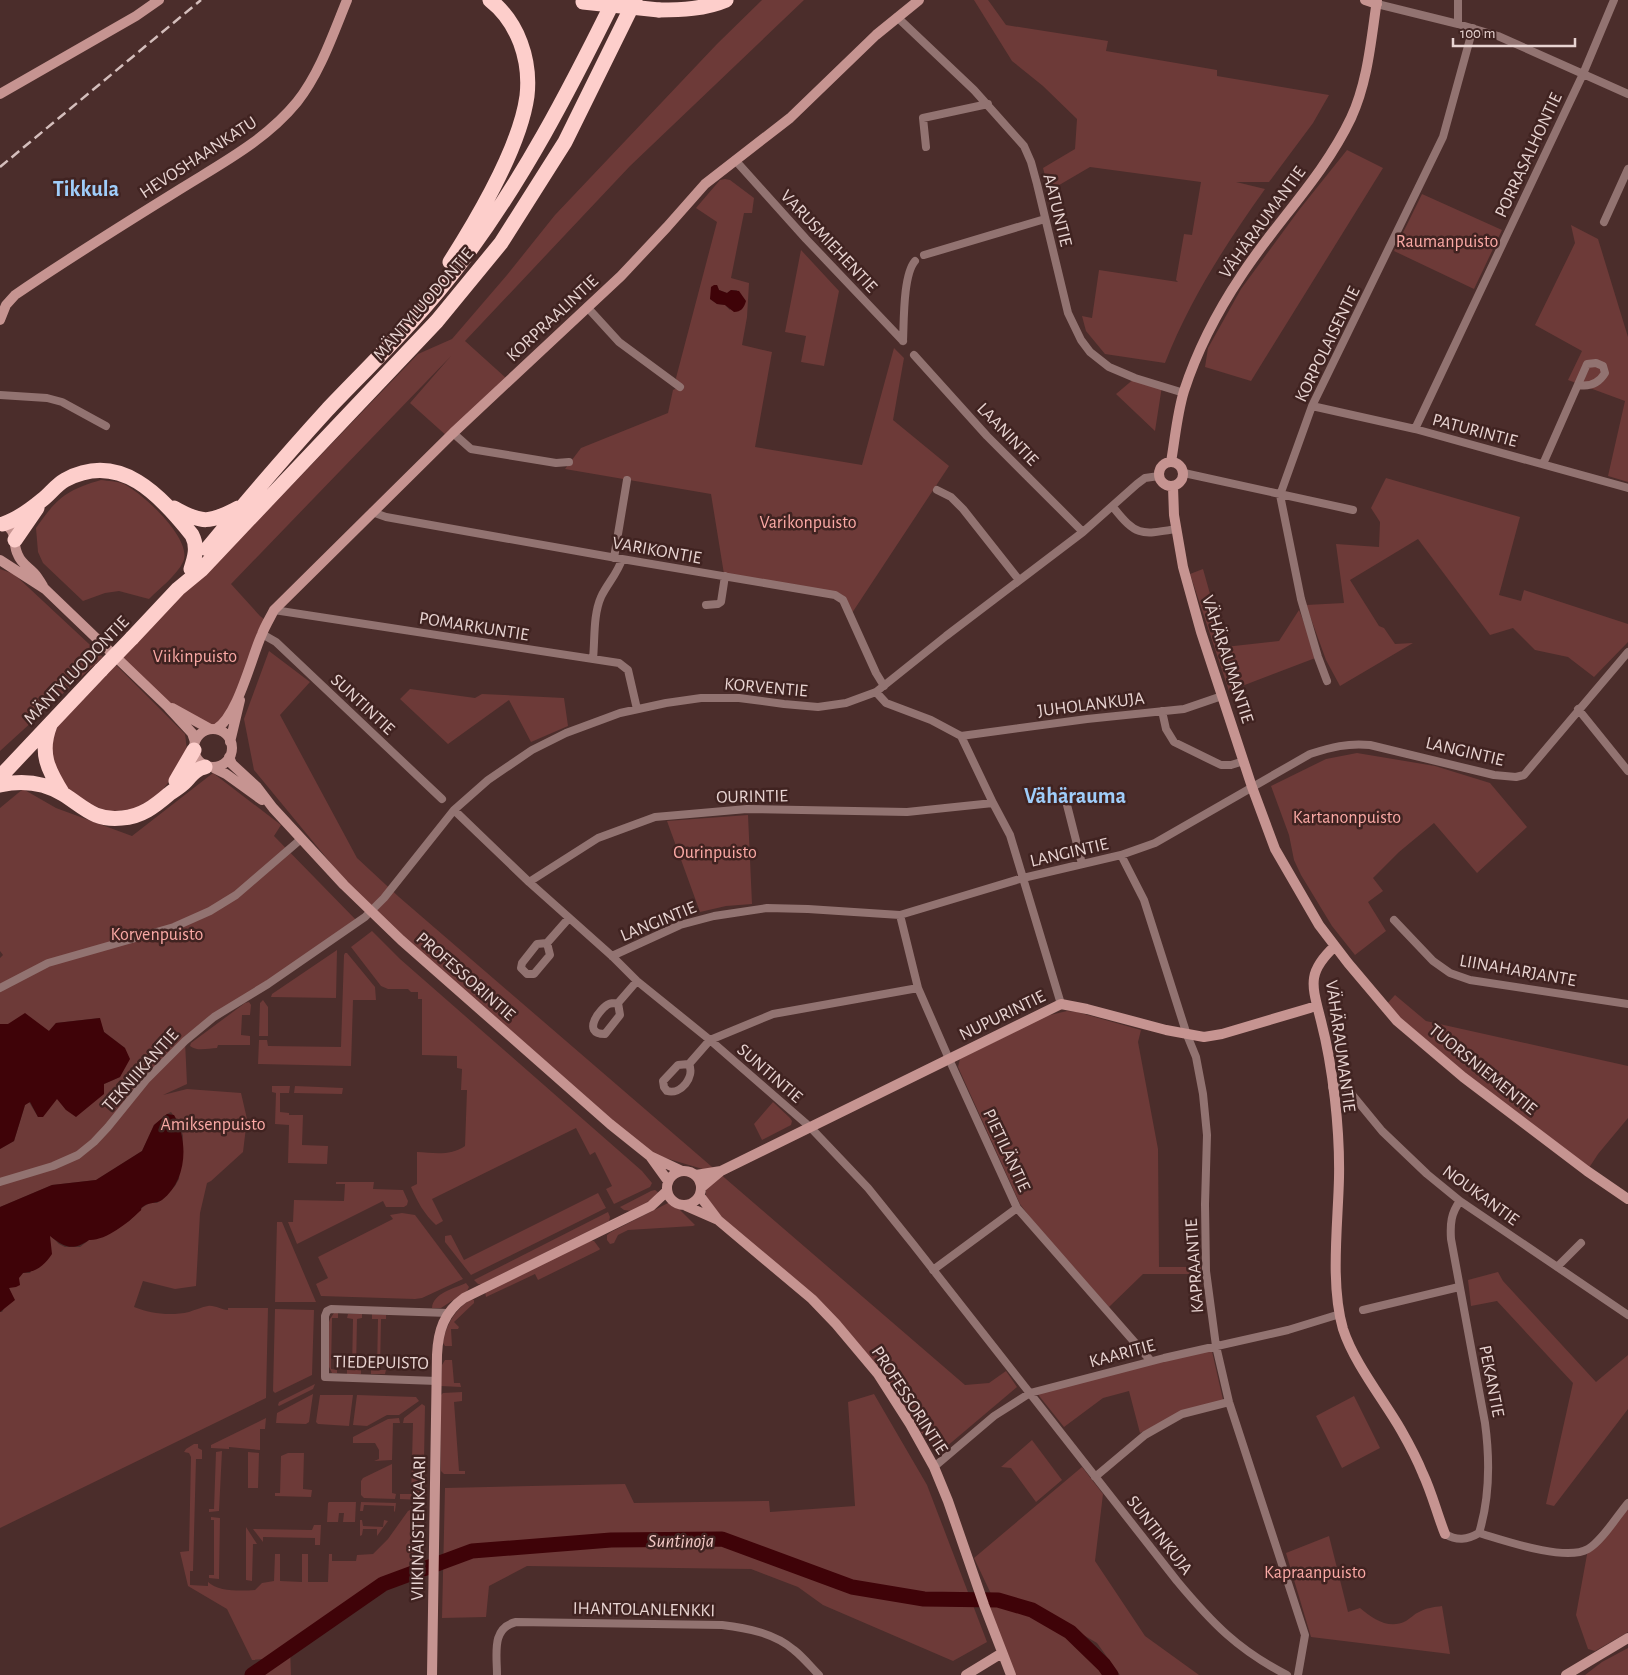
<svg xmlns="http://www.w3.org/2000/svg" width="1628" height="1675" viewBox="0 0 1628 1675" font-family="'Alegreya Sans',sans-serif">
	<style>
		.green { fill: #6d3a38; fill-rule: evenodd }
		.water { fill: #3f0308 }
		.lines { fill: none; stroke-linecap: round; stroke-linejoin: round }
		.river { stroke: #3f0308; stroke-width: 15 }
		.street { stroke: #927371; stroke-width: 8 }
		.secondary { stroke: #c69491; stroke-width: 10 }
		.highway { stroke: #fdcecb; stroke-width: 15 }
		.rail { stroke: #d4bebc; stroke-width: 2.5; stroke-dasharray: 10 5; stroke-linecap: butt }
		.highway-bridge { stroke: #fdcecb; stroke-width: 15 }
		.labels { text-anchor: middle; stroke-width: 5; stroke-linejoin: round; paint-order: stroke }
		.street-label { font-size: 18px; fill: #e8d4d2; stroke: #402321 }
		.park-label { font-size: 18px; fill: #faa9a5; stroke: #402321 }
		.water-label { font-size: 19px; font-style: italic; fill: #f3c9c6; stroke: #402321 }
		.district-label { font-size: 22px; font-weight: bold; fill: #9fcdfa; stroke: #402321 }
	</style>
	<rect width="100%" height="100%" fill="#4b2d2b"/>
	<!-- green -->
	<path class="green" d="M762,0H804L630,166L465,341L506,378L448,437L410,403L451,356L231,584L260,616L268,622L227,719L210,729L168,707L116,655L214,566L418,354L452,339L507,275L555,215L717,44Z
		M974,0H988L1006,25L1108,41L1106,51L1217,70V76L1329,95L1313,123L1269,182H1236L1265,189C1226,244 1190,299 1165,363L1105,354L1086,331L1082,316L1092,318L1099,270L1178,282L1176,280L1184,234L1192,235L1201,182L1090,167L1049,191L1043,168L1075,149L1077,119L1043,86L1012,61Z
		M1347,150L1383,168L1251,381L1205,367L1208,348L1241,289L1299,210Z
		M725,179L730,180L754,198L752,213H744L731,278L749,283L747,317L742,345L772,352L755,447L862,465L894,348L904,358L893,420L949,466L852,613L841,594L724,574L711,494L565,469L581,448L668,413L673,390L679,387L676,378L717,222L696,208L720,180ZM717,285L719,290L727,293L731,290H737L730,310L725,305L717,304L710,299L712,292Z
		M1422,194L1502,230L1474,289L1394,251Z
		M1571,225L1598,239L1628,337V482L1608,476L1625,401L1568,380L1582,351L1535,325L1575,243Z
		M801,250L839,291L824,366L801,362L806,336L785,332Z
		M1135,378L1162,386L1155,431L1116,394Z
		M1386,478L1520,517L1499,595L1521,601L1524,590L1628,624V642L1594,677L1568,657L1535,650L1513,628L1490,635L1418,539L1350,580L1379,626L1384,628L1395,644L1413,643L1340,686L1326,660L1306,605L1344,603L1336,544L1379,547L1380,522L1371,508Z
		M101,480C108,481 117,481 124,484C142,493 194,540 183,562C177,575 159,589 149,599L119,591L105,593L83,601L43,563L38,552L36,528C57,498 66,490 101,480Z
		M0,569L14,574L103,657L0,751Z
		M1203,569L1225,647L1279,641L1299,610L1318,657L1229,691L1190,574Z
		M269,651L310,682L280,715L357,858L399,897L965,1385L989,1383L1006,1371L1017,1387L946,1447L932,1446L819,1306L706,1203V1170L645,1152L371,912L254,770L244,719Z
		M116,665L185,734L187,750L176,772L159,795L132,810L107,811L85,802L64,785L55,768L50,742L58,726Z
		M410,689L475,698L482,694L564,698L568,726L531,742L509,700L448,744L400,699Z
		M1357,753L1435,766L1490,783L1527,827L1477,873L1434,823L1399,852L1373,878L1383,891L1368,902L1386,931L1355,955L1332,926L1301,875L1294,860L1289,835L1271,786L1326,759Z
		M213,773L281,825L274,836L358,922L185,1041L187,1084L163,1095L187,1089L241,1093L247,1119L243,1152L211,1181L207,1183L200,1213L196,1286L175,1289L143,1281L134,1307C151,1314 171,1316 189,1312C195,1310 202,1307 208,1306C215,1305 221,1310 228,1310V1308H268L266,1398L0,1528V1312H2L12,1295L9,1288L23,1273H30L50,1235L59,1244L65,1247H80L89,1240L129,1221L143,1207L150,1203H157L164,1198L175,1186L179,1179L183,1136L180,1125L171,1112L167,1114L154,1125L142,1151L96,1180L52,1185L0,1207V1149L14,1141L25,1105L29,1102L38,1117L57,1098L66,1110L104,1084L120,1077L125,1048L104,1032L99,1018L56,1023L49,1031L0,1024V958L3,955L0,951V808L23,789L56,808L132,836Z
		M748,815L752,904L726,906L700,912L667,821Z
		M372,931L400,959L642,1171L652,1183L650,1187L614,1204L606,1189L612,1186L595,1152L590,1155L576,1128L432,1199L443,1221L436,1225C424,1214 417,1201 411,1187L417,1184V1152C434,1153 451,1156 465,1146L467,1090H461L462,1069L457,1068V1056L422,1055V999H418V992H411L408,989H388L381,986L351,947Z
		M337,950L336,998L271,997L272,994Z
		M345,953H347L375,987L376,1000H353L351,1066L258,1064L259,1040H267L268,1046L341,1047L344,955Z
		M1395,995L1426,1021L1628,1066V1118L1598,1154L1587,1171L1397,1021L1385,1006Z
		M263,1000L268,1007V1036H259L260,1003Z
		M249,1002L251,1005L250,1015H242L241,1035L250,1036V1045H218L217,1048C209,1048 197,1052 190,1046L191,1043L245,1003Z
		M1067,1011L1077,1012L1141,1030L1138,1042L1158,1149L1159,1267H1201V1274H1143L1109,1307L1041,1232L1020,1204L958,1067L960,1059L1046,1016Z
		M272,1086H290L289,1093H280V1112L289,1113V1115H303L302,1145L328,1146L327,1164L288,1163L289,1125L275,1124L276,1093L272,1092Z
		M295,1086L343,1088L342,1094L294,1093Z
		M773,1102L790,1118L792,1121L791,1125L762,1140L754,1124Z
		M336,1182H374L373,1189L403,1190L408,1201L407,1205L404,1207H386L383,1201L297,1244L288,1222H293L294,1200L344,1201L345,1184H336Z
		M655,1190L659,1193L657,1197L631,1211L624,1210L620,1207L651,1191Z
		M598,1193L606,1208L471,1275L445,1242V1236L451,1235L464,1260Z
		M668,1203L674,1204L695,1225L693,1226L628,1230L618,1235L614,1243L610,1244L607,1240V1235L611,1232Z
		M608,1212L610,1217L609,1221L482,1284H478L474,1280Z
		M402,1213L415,1215L463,1279L422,1298L415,1299L321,1296L316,1284L328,1278L318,1257L393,1219L390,1215Z
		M277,1222H282L316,1302H275Z
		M590,1241H594L600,1249L599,1250L538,1280L535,1274L486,1297L485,1292Z
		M1498,1272L1503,1281L1596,1382L1628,1355V1409L1554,1506L1546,1504L1573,1383L1497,1301L1471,1306L1468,1280Z
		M466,1283L469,1287L467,1291L441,1308H432C433,1293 455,1288 466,1283Z
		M471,1299L474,1300V1303L454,1322L459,1327L458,1329H451L452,1346H445L443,1343C446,1324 455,1310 471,1299Z
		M275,1309L314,1310L312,1375L275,1393L273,1391Z
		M334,1313H338V1318H332L331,1369L337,1370V1373H332L329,1367V1322L330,1319Z
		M348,1314H362V1318L357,1319L356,1370H361V1374H347V1370L352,1369L353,1319L347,1318Z
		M372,1314L386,1315V1319H381L380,1370H386L385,1374H371V1370H377L378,1319H372Z
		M1211,1347L1224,1404L1182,1414L1140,1433L1129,1391L1103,1398L1064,1427L1036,1392Z
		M445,1360H452L454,1383H460L461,1387L441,1386L442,1365Z
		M315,1384L313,1389L279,1406L278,1405L279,1402Z
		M462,1392V1401L454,1402L459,1471H465V1474H444L441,1471V1395L443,1393Z
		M313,1394L309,1422L306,1424L276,1423L277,1413Z
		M874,1394L927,1485L987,1642L953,1661L823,1605L798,1587L751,1569L527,1566L489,1586L486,1617L442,1618L445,1488L625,1484L634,1503L769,1501L770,1512L855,1506L848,1402Z
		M320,1395H353L349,1426L318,1424L316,1422Z
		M357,1395L416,1397L419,1401L399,1415H387L367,1426L353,1425Z
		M1354,1396L1380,1448L1342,1468L1316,1416Z
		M422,1404L425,1406L424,1460H412L413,1423H403L404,1418Z
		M266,1418L265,1429H260V1450L229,1447V1449L211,1448V1445Z
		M399,1418L400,1423H393L392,1460L374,1461L379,1459V1450L375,1443H353V1437L388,1419Z
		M1032,1440L1062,1480L1036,1502L1011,1468L1001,1467Z
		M194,1444H198V1448L202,1450V1459H196L193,1571H190V1585L208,1586V1582C218,1592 242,1591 255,1590L262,1583L274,1581L275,1554H280V1581L302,1582V1554H308V1582H328L329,1554H332V1561H356L357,1555L373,1554L388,1539L408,1511L414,1508L422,1507L420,1563L379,1581L264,1659L252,1660L227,1609L188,1586L180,1552L189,1551L191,1457L189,1453L184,1452L186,1449Z
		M222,1451L219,1511L209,1512V1509H214L216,1452Z
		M248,1452L259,1453L258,1488H248Z
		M288,1453H304L303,1489L312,1490L311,1497L275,1496V1493H280L281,1456Z
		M392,1464V1493L396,1494L395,1499L364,1498L361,1495V1481L363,1478Z
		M412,1466H423L422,1500L400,1499V1494H411Z
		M1082,1467L1103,1494L1095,1561L1145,1636L1199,1675H1120L1097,1643L1039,1609L992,1596L974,1558Z
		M1628,1500V1632L1595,1651L1588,1649L1576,1615L1588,1549Z
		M329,1502H356L355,1522H343L344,1513H339L338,1522H327L328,1503Z
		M361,1502L396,1503L395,1511L394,1512V1506L364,1505L363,1511H360Z
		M211,1517L220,1518L219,1579L209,1578V1575H214V1520H211Z
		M360,1520H362L363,1526L383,1527L384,1520L388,1521L377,1536V1529H363L362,1535L360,1536Z
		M314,1525H321L320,1545H315V1538L263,1537V1542L253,1529L312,1530Z
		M246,1527L257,1544H253L252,1581L246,1580Z
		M1329,1536L1348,1612L1360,1608C1373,1619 1389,1630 1406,1621C1411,1618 1414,1614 1419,1612C1426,1608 1434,1607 1442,1606L1450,1654L1311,1637L1286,1553Z
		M998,1600L1070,1632L1104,1665L1111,1675H1011L984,1605Z
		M290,1648L291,1675H252Z
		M1628,1648V1675H1585L1602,1662Z"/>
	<!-- water -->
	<path class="water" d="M714,285H717L719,290L727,293L731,290L739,291L746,301C744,308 741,312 734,312L725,305L717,304L710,299L711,287Z
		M25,1013L49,1031L56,1023L100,1018L104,1032L125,1048L130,1059L120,1077L104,1084V1094L76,1117L66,1110L57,1099L43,1117H38L30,1102L25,1105L14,1141L0,1149V1024H8Z
		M167,1114L174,1115C189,1141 187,1181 162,1200C156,1204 149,1202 144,1206C138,1210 144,1208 139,1212C128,1223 105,1241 89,1240C73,1251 65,1248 50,1236L52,1254C45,1265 36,1272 23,1273L19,1278L20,1285L16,1287L9,1288L15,1300L0,1312V1207L52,1185L96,1180L142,1151L154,1125Z"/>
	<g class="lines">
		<!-- river -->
		<path class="river" d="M252,1675L383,1584L472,1551L611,1540L722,1539L852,1587L924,1599L998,1600L1032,1610L1070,1632L1104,1665L1111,1675"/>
		<!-- street -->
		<path class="street" d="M1458,0V24
			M1377,4L1458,24L1498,36L1628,94
			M897,17L974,90L1024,146L1031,162L1037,184L1068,313L1081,340L1090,352L1109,367L1135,378L1184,393
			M926,147L923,118L988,104
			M735,160L806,239L903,341
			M1604,222L1628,169
			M924,255L1045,219
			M587,307L619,342L680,387
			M903,341C904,321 903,275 915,261
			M914,355L987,436L1083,532
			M0,395L47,398L62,402L106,426
			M1312,406L1415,429L1628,488
			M1415,429L1583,74L1614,0
			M453,433L471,449L556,463L569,462
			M1543,464L1587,364L1596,363L1603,366L1605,373C1599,383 1590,387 1578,385
			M1184,473L1353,510
			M937,490L951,497L963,509L1019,580
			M1113,507C1136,536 1140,535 1176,529
			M372,512L386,517L622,559L835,595L843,600L876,673L884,686
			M614,558L627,480
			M706,605L718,604L721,602L725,576
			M274,610L619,663L628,670L637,709
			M262,634L276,642L442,799
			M593,659C595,639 593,615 601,597C607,584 618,573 622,559
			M1327,681L1318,657L1301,599L1280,495L1312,406L1443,137L1473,28
			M876,692L886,703L931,720L961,736L993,803L1010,835L1061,1004
			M1578,709L1628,771
			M1162,711L1166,729L1174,742L1221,765H1231L1244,761
			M961,736L1087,719L1184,709L1222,696
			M1066,801L1082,864
			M454,810L529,882L612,956L637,981L710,1040L810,1127L868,1188L913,1244L1177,1581C1212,1623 1238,1650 1287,1675
			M1121,855L1144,900L1187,1035L1196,1057L1203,1094L1207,1135L1205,1204L1206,1271L1216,1346L1229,1402L1305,1635L1298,1675
			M529,882L598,838L655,817L747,809L907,812L993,803
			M900,915L918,988L949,1059L1017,1208L1151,1361
			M1394,920L1433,961L1450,973L1470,980L1628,1004
			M547,943L550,955L534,974H527L521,968L522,963L537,944L547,943L569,918
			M612,956L680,925L714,916L767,908L808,909L900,915L1023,878L1121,855L1155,843L1310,754C1332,747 1347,743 1370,745L1494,775L1516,777L1524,775L1628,652
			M0,988L48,963L174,927L210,911L236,895L301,839
			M618,1003L620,1015L605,1034C580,1034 601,1007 609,1004C611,1003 616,1003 618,1003L637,981
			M689,1064C695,1077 681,1095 667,1091L664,1087L663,1081L678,1065L689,1064L710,1040L773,1014L918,988
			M1332,1087L1345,1086L1382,1131L1427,1174L1460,1201L1628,1315
			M0,1182L53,1166L78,1155L94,1142L108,1127L146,1080L185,1041L214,1017L268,984L365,917L384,898L454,810L488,780L532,750L566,733L620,713L666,703L701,698H739L784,704L818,707L846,703L876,692L946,636L1083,532L1137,484L1145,478L1159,476
			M1557,1267L1581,1243
			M933,1270L1017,1208
			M1363,1310L1459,1287
			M437,1381L325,1377V1316L327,1311L331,1309L448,1313
			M934,1467L994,1416L1030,1393L1164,1358L1288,1330L1340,1314
			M1095,1477L1145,1435L1182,1414L1229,1402
			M1479,1533C1503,1540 1565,1562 1588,1549C1602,1541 1617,1516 1628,1503
			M1445,1534C1457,1541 1467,1540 1479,1533C1490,1497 1490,1460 1485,1423L1451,1239C1450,1224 1451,1213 1460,1201
			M497,1675C497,1654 491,1628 516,1622L722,1625C747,1628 774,1633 794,1650C803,1657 811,1667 819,1675"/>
		<!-- secondary -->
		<path class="secondary" d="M1365,0L1377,4
			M0,94L136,16L159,0
			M0,320L6,305L15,295C69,258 126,223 182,188C222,163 266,140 297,102C320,73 333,34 347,0
			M1159 474a12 12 0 1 1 24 0a12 12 0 1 1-24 0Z
			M1171,462C1175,439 1177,414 1184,391C1197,351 1217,312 1241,276C1276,222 1323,177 1351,118C1368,81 1371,40 1377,0
			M1173,487L1174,515L1183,567L1201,632L1252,787L1275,849L1319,925L1348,963L1397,1021L1463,1077L1587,1171L1628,1199
			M0,523C20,529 11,542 18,555C21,563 28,567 34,573C37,576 40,581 43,586
			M0,560L45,589L168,707L192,733L195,742
			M172,708L210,729
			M216,729C238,716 251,658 262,634C265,626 270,618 274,610L453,433L621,276L667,227L705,184L790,118L876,35L919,0
			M194 748a19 19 0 1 1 38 0a19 19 0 1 1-38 0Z
			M230,742L240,700
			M229,757L232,764L257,787L273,808L344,885L401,940L610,1124L650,1156L682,1171
			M214,768L226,774L262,800
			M1335,946C1306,973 1312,985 1321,1021C1333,1067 1340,1130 1339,1178C1338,1224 1330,1284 1343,1329C1354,1363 1383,1399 1401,1430C1409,1444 1417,1459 1423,1474C1432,1493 1437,1514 1445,1534
			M650,1156L668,1181
			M667 1188a17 17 0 1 1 34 0a17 17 0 1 1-34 0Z
			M696,1175L721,1171
			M702,1187L721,1171L1061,1004L1087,1009L1166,1030L1204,1037L1222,1034L1310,1008L1317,1005
			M700,1196L718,1220L812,1299L836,1324L878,1374L910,1424L934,1467L948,1501L984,1605L1011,1675
			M686,1206L718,1220
			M432,1675L437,1355C438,1331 444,1312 464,1298L651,1206L667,1191
			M966,1675L1002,1653
			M1566,1675L1628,1638"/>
		<!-- highway -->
		<path class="highway" d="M659,10C681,10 705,9 726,0
			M450,262C478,218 520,147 527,96C531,60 518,22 490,0
			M174,508C202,524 210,523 238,508
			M3,524C18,519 30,510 42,500C50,494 56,485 65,480C120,450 161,496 192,535C198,547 195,557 191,569
			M15,540L37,508
			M207,549C246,502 286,455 328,409C374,361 422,315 462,261C523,180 569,91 614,0
			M132,638L178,589L201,570L437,321L501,243L565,142L635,0
			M50,725C39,753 48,770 63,794
			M0,777L101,670
			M176,781L194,750
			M0,785C22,780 43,782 63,794C84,807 94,821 122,818C141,817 155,806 169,794C174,790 180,787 184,783C191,776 195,769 205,767"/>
		<!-- rail -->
		<path class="rail" d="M0,167L201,0"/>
		<!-- highway-bridge -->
		<path class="highway-bridge" d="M583,2L659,10
			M101,670L132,638"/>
	</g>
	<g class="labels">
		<!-- street labels -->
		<g class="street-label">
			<text transform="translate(1528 155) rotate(-65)" y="6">PORRASALHONTIE</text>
			<text transform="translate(198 157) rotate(-33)" y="6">HEVOSHAANKATU</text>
			<text transform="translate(1058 210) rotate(76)" y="6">AATUNTIE</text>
			<text transform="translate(1262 222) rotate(-54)" y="6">VÄHÄRAUMANTIE</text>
			<text transform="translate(829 241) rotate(47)" y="6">VARUSMIEHENTIE</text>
			<text transform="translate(423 304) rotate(-49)" y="6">MÄNTYLUODONTIE</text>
			<text transform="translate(552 318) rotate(-43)" y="6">KORPRAALINTIE</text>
			<text transform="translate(1327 344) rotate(-64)" y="6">KORPOLAISENTIE</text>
			<text transform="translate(1475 430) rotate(15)" y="6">PATURINTIE</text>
			<text transform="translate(1008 434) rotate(46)" y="6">LAANINTIE</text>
			<text transform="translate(657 550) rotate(10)" y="6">VARIKONTIE</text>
			<text transform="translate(474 626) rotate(9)" y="6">POMARKUNTIE</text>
			<text transform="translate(1228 659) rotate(72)" y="6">VÄHÄRAUMANTIE</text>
			<text transform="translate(76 670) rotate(-46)" y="6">MÄNTYLUODONTIE</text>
			<text transform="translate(766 687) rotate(5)" y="6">KORVENTIE</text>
			<text transform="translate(363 704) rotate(43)" y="6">SUNTINTIE</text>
			<text transform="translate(1091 704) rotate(-7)" y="6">JUHOLANKUJA</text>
			<text transform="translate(1465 751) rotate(13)" y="6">LANGINTIE</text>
			<text transform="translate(752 796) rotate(-1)" y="6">OURINTIE</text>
			<text transform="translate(1069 852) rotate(-13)" y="6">LANGINTIE</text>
			<text transform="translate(658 921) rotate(-22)" y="6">LANGINTIE</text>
			<text transform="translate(1518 970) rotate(10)" y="6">LIINAHARJANTE</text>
			<text transform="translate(466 976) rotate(41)" y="6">PROFESSORINTIE</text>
			<text transform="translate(1002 1015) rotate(-26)" y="6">NUPURINTIE</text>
			<text transform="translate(1341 1046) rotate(82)" y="6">VÄHÄRAUMANTIE</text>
			<text transform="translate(1483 1069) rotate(39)" y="6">TUORSNIEMENTIE</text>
			<text transform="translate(140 1070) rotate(-48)" y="6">TEKNIIKANTIE</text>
			<text transform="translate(770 1073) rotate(41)" y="6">SUNTINTIE</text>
			<text transform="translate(1007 1150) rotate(65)" y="6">PIETILÄNTIE</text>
			<text transform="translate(1481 1195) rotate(36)" y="6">NOUKANTIE</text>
			<text transform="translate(1194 1266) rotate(-94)" y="6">KAPRAANTIE</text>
			<text transform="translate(1122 1353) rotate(-15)" y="6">KAARITIE</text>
			<text transform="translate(381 1362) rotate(1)" y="6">TIEDEPUISTO</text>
			<text transform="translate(1492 1381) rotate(79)" y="6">PEKANTIE</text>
			<text transform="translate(910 1400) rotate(57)" y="6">PROFESSORINTIE</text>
			<text transform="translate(418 1528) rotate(-89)" y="6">VIIKINÄISTENKAARI</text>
			<text transform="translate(1160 1535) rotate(52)" y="6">SUNTINKUJA</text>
			<text transform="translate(644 1609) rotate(1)" y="6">IHANTOLANLENKKI</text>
		</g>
		<!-- park labels -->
		<g class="park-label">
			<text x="1447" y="247">Raumanpuisto</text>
			<text x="808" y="528">Varikonpuisto</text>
			<text x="195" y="662">Viikinpuisto</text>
			<text x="1347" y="823">Kartanonpuisto</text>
			<text x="715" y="858">Ourinpuisto</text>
			<text x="157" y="940">Korvenpuisto</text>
			<text x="213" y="1130">Amiksenpuisto</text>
			<text x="1315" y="1578">Kapraanpuisto</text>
		</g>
		<!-- water labels -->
		<g class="water-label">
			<text x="681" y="1547">Suntinoja</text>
		</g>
		<!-- district labels -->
		<g class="district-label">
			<text x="86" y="196">Tikkula</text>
			<text x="1075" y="803">Vähärauma</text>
		</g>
	</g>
	<!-- scale -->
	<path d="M1453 38v8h122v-8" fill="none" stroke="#e8d4d2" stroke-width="2.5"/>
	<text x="1460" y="38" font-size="15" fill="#e8d4d2" stroke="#402321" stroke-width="4" paint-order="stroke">100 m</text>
</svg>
